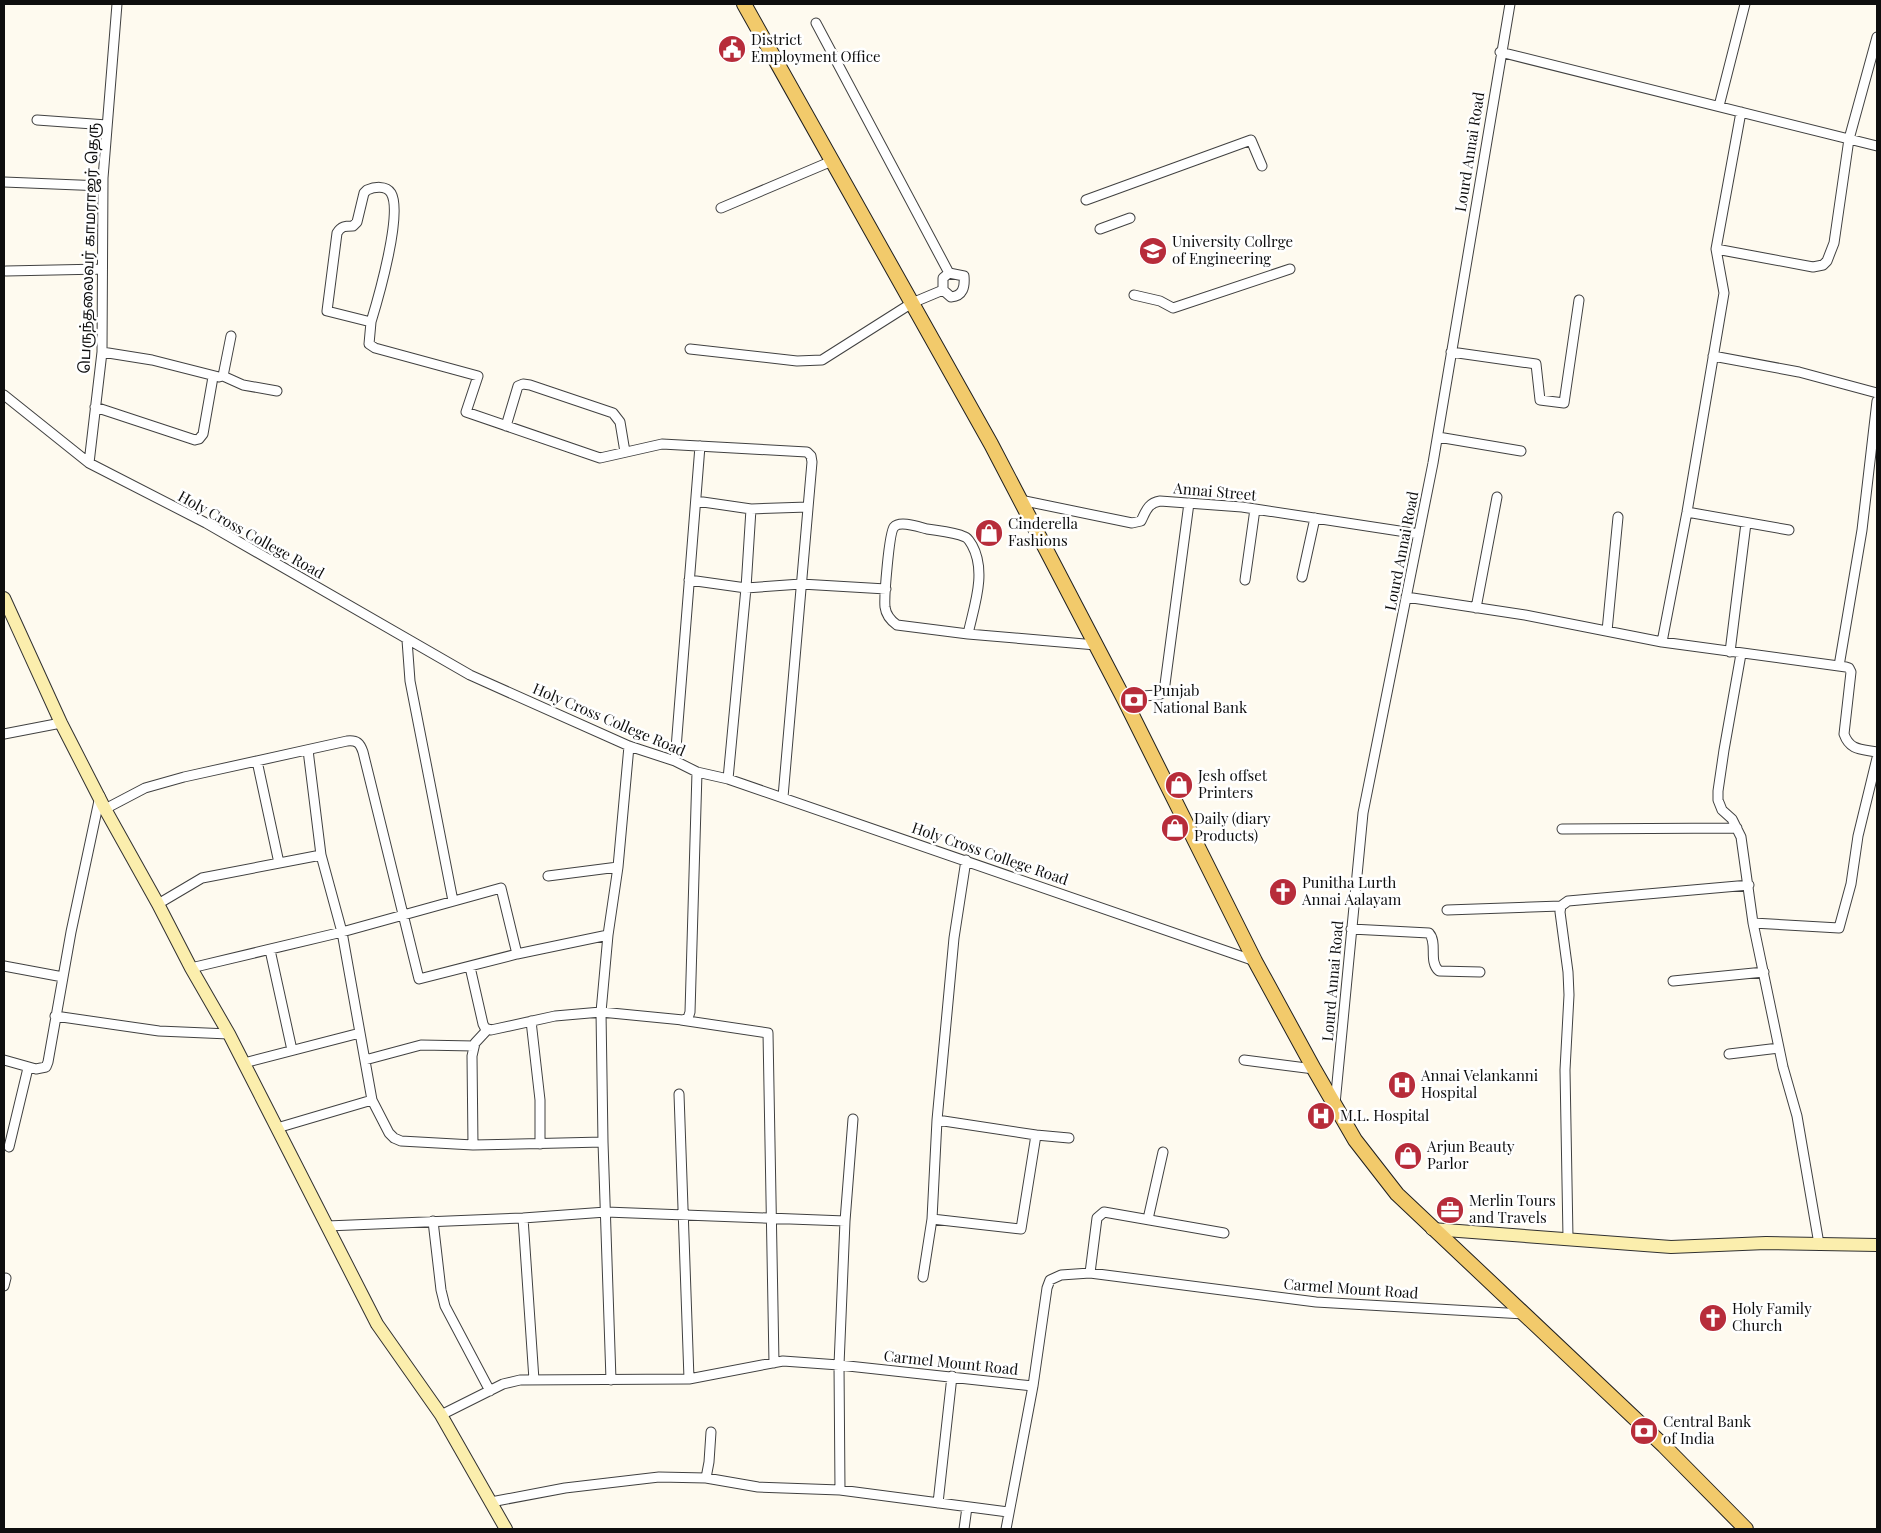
<svg xmlns="http://www.w3.org/2000/svg" width="1881" height="1533" viewBox="0 0 1881 1533" font-family="'Playfair Display','Noto Sans Tamil',serif">
	<style>
		.lines { fill: none; stroke-linecap: round; stroke-linejoin: round }
		.street-casing { stroke: #414141; stroke-width: 11 }
		.secondary-casing { stroke: #303030; stroke-width: 14 }
		.primary-casing { stroke: #1f1f1f; stroke-width: 16 }
		.street { stroke: #fff; stroke-width: 9 }
		.secondary { stroke: #fbeead; stroke-width: 12 }
		.primary { stroke: #f2ca6b; stroke-width: 14 }
		.labels { text-anchor: middle; stroke-width: 5; stroke-linejoin: round; paint-order: stroke }
		.poi-label { font-size: 15px; fill: #0e0e0e; stroke: #fff; text-anchor: start }
		.street-label { font-size: 15px; fill: #0e0e0e; stroke: #fff }
	</style>
	<rect width="100%" height="100%" fill="#fefaef"/>
	<g class="lines">
		<defs>
			<path id="street" d="M816,23L949,273
				M1500,52L1877,146
				M1719,106L1745,4
				M37,120L107,125
				M4,182L103,186
				M1086,200L1251,140L1262,166
				M721,208L832,161
				M1100,229L1130,218
				M1716,249L1813,267L1823,265L1827,261L1834,243L1849,139L1877,37
				M6,271L102,269
				M949,273L964,276C965,287 963,296 951,297L943,290V278Z
				M1134,295L1160,301L1173,308L1290,269
				M371,322C378,299 403,213 391,193C386,185 374,187 367,190L364,193L357,222L353,226C345,226 341,226 337,233L327,311L371,322L369,344L375,348L478,376L466,412L600,458L662,444L807,452L811,456L812,462L783,797
				M690,349L797,361L822,360L912,303L943,290
				M102,352L152,360L219,377L223,376L231,336
				M1451,352L1536,364L1540,400L1564,403L1579,300
				M1713,356L1799,372L1877,393
				M223,376L243,385L277,391
				M4,395L89,463L206,523L470,675L629,746L675,761L697,772L728,779L1255,961
				M95,407L195,440L199,439L203,434L213,377
				M506,426L518,386L523,384L530,385L613,413L620,422L625,452
				M1438,437L1521,451
				M89,463L102,352L103,178L117,4
				M1020,500L1132,523L1141,521C1146,511 1148,503 1160,501L1242,507L1419,534
				M696,501L751,509L808,507
				M1687,512L1789,530
				M1302,577L1315,518
				M689,580L746,588L801,584L886,589
				M1245,580L1255,509
				M1406,597L1525,615L1662,642L1846,667L1849,668L1851,672L1844,734C1850,751 1862,749 1877,752
				M1476,608L1497,497
				M1607,631L1618,517
				M968,634C974,606 987,572 972,545C970,542 968,538 965,537C954,532 939,531 927,529C919,527 900,520 894,527C889,533 884,597 885,607C886,615 890,620 897,625L968,634L1096,645
				M407,640L410,681L453,901
				M1662,642L1687,512L1724,293L1716,249L1741,112
				M1730,652L1746,523
				M1741,654L1724,750L1718,791V800L1722,810L1732,819L1741,837L1753,923L1783,1067L1797,1116L1819,1244
				M1839,666L1862,530L1877,401
				M1123,697L1159,695L1164,692L1189,503
				M4,734L61,723
				M308,750L321,855
				M257,761L279,863
				M675,761L700,446
				M728,779L746,588L751,509
				M105,809L145,788L184,777L347,741C357,740 360,743 363,752L419,979L517,954L608,935
				M1562,829L1737,828
				M548,876L618,867
				M158,904L202,878L321,855L342,932L372,1100L389,1133L394,1138L401,1141L473,1145L603,1142
				M1447,910L1561,906
				M1753,923L1839,928L1851,884L1858,836L1877,758
				M1351,929L1429,933C1438,943 1428,961 1439,971L1480,972
				M270,950L292,1050
				M4,966L63,977
				M470,967L483,1024L485,1028L491,1030L555,1016L601,1012L683,1020L688,1018L690,1012L697,772
				M191,968L342,932L501,888L517,954
				M1673,981L1764,972
				M55,1016L159,1031L229,1034
				M681,1020L768,1033L774,1363
				M531,1021L540,1100V1144
				M1729,1054L1779,1048
				M4,1060L36,1069L46,1067L48,1062L71,932L100,796
				M365,1060L421,1045L474,1046
				M1244,1060L1314,1069
				M244,1063L360,1033
				M679,1094L689,1379
				M1335,1104L1363,813L1433,463L1510,4
				M937,1120L1036,1135L1069,1138
				M277,1128L372,1100
				M473,1145L472,1056L475,1043L488,1029
				M9,1147L28,1068
				M523,1218L534,1380
				M932,1219L1021,1229L1036,1135
				M1148,1219L1163,1152
				M433,1221L441,1290L445,1306L490,1391
				M327,1226L523,1218L606,1212L845,1221
				M1568,1238L1565,1070L1569,995L1568,972L1560,912L1561,906L1568,901L1749,885
				M1090,1273L1097,1218L1104,1212L1224,1233
				M923,1277L932,1219L937,1120L954,938L966,860
				M4,1286L6,1278
				M611,1380L603,1142L601,1012L608,935L618,867L629,746
				M441,1415L503,1384L520,1380L689,1379L783,1361L839,1365L1033,1386L1047,1288L1050,1280L1061,1275L1090,1273L1316,1302L1524,1314
				M706,1478L709,1462L711,1432
				M840,1490L839,1365L845,1221L853,1119
				M491,1502L565,1488L659,1477L706,1478L758,1487L840,1490L1008,1512
				M938,1503L952,1376
				M964,1529L967,1507
				M1006,1529L1033,1386"/>
			<path id="secondary" d="M4,598L61,723L105,809L158,904L191,968L229,1034L377,1324L441,1415L506,1529
				M1432,1229L1671,1247L1766,1243L1877,1245"/>
			<path id="primary" d="M744,4L991,444L1123,697L1255,961L1314,1069L1355,1140L1397,1194L1664,1446L1746,1529"/>
		</defs>
		<!-- street casing -->
		<use href="#street" class="street-casing"/>
		<!-- secondary casing -->
		<use href="#secondary" class="secondary-casing"/>
		<!-- primary casing -->
		<use href="#primary" class="primary-casing"/>
		<!-- street -->
		<use href="#street" class="street"/>
		<!-- secondary -->
		<use href="#secondary" class="secondary"/>
		<!-- primary -->
		<use href="#primary" class="primary"/>
	</g>
	<!-- icons -->
	<defs>
		<symbol id="civic-disc" viewBox="-11 -11 22 22"><circle r="9.5" fill="#b72c3a" stroke="#fff"/><path d="M-.6-6.5H3V-4.5H.6V-3L4-1V1h2V6H-6V1h2V-1L-.6-3ZM-1.2 2.5V6h2.4V2.5Z" fill="#fff"/></symbol>
		<symbol id="university-disc" viewBox="-11 -11 22 22"><circle r="9.5" fill="#b72c3a" stroke="#fff"/><path d="M0-5L7-2L0 1L-7-2ZM-4 1L0 2.5L4 1V4Q0 6-4 4Z" fill="#fff"/></symbol>
		<symbol id="shop-disc" viewBox="-11 -11 22 22"><circle r="9.5" fill="#b72c3a" stroke="#fff"/><path d="M-5-2.5h2.3a2.7 3.5 0 0 1 5.4 0H5L5.5 6h-11ZM-1.5-2.5h3a1.5 2.3 0 0 0-3 0Z" fill="#fff"/></symbol>
		<symbol id="bank-disc" viewBox="-11 -11 22 22"><circle r="9.5" fill="#b72c3a" stroke="#fff"/><path d="M-6-4H6V4H-6ZM0-2.3a2.3 2.3 0 1 0 0 4.6a2.3 2.3 0 1 0 0-4.6Z" fill="#fff"/></symbol>
		<symbol id="church-disc" viewBox="-11 -11 22 22"><circle r="9.5" fill="#b72c3a" stroke="#fff"/><path d="M-1.2-6h2.4v3.5h3.3v2.4h-3.3V6h-2.4V-.1h-3.3v-2.4h3.3Z" fill="#fff"/></symbol>
		<symbol id="hospital-disc" viewBox="-11 -11 22 22"><circle r="9.5" fill="#b72c3a" stroke="#fff"/><path d="M-5-5h3v3.5h4V-5h3V5h-3V1.5h-4V5h-3Z" fill="#fff"/></symbol>
		<symbol id="office-disc" viewBox="-11 -11 22 22"><circle r="9.5" fill="#b72c3a" stroke="#fff"/><path d="M-6-3h4V-5.5h4V-3h4V5H-6ZM-1-4.5V-3h2v-1.5ZM-6 0V1H6V0Z" fill="#fff"/></symbol>
	</defs>
	<g fill-rule="evenodd">
		<use href="#civic-disc" x="716" y="33" width="32" height="32"/>
		<use href="#university-disc" x="1137" y="235" width="32" height="32"/>
		<use href="#shop-disc" x="973" y="517" width="32" height="32"/>
		<use href="#bank-disc" x="1118" y="684" width="32" height="32"/>
		<use href="#shop-disc" x="1163" y="769" width="32" height="32"/>
		<use href="#shop-disc" x="1159" y="812" width="32" height="32"/>
		<use href="#church-disc" x="1267" y="876" width="32" height="32"/>
		<use href="#hospital-disc" x="1386" y="1069" width="32" height="32"/>
		<use href="#hospital-disc" x="1305" y="1100" width="32" height="32"/>
		<use href="#shop-disc" x="1392" y="1140" width="32" height="32"/>
		<use href="#office-disc" x="1434" y="1194" width="32" height="32"/>
		<use href="#church-disc" x="1697" y="1302" width="32" height="32"/>
		<use href="#bank-disc" x="1628" y="1415" width="32" height="32"/>
	</g>
	<g class="labels">
		<!-- poi labels -->
		<g class="poi-label">
			<text x="751" y="45">District<tspan x="751" dy="17">Employment Office</tspan></text>
			<text x="1172" y="247">University Collrge<tspan x="1172" dy="17">of Engineering</tspan></text>
			<text x="1008" y="529">Cinderella<tspan x="1008" dy="17">Fashions</tspan></text>
			<text x="1153" y="696">Punjab<tspan x="1153" dy="17">National Bank</tspan></text>
			<text x="1198" y="781">Jesh offset<tspan x="1198" dy="17">Printers</tspan></text>
			<text x="1194" y="824">Daily (diary<tspan x="1194" dy="17">Products)</tspan></text>
			<text x="1302" y="888">Punitha Lurth<tspan x="1302" dy="17">Annai Aalayam</tspan></text>
			<text x="1421" y="1081">Annai Velankanni<tspan x="1421" dy="17">Hospital</tspan></text>
			<text x="1340" y="1121">M.L. Hospital</text>
			<text x="1427" y="1152">Arjun Beauty<tspan x="1427" dy="17">Parlor</tspan></text>
			<text x="1469" y="1206">Merlin Tours<tspan x="1469" dy="17">and Travels</tspan></text>
			<text x="1732" y="1314">Holy Family<tspan x="1732" dy="17">Church</tspan></text>
			<text x="1663" y="1427">Central Bank<tspan x="1663" dy="17">of India</tspan></text>
		</g>
		<!-- street labels -->
		<g class="street-label">
			<text transform="translate(1470 152) rotate(-81)" y="5">Lourd Annai Road</text>
			<text transform="translate(89 248) rotate(-88)" y="5">பெருந்தலைவர் காமராஜர் தெரு</text>
			<text transform="translate(1215 492) rotate(5)" y="5">Annai Street</text>
			<text transform="translate(251 535) rotate(29)" y="5">Holy Cross College Road</text>
			<text transform="translate(1402 551) rotate(-79)" y="5">Lourd Annai Road</text>
			<text transform="translate(609 720) rotate(23)" y="5">Holy Cross College Road</text>
			<text transform="translate(990 854) rotate(19)" y="5">Holy Cross College Road</text>
			<text transform="translate(1333 981) rotate(-85)" y="5">Lourd Annai Road</text>
			<text transform="translate(1351 1289) rotate(4)" y="5">Carmel Mount Road</text>
			<text transform="translate(951 1363) rotate(6)" y="5">Carmel Mount Road</text>
		</g>
	</g>
	<!-- border -->
	<rect width="1881" height="1533" fill="none" stroke="#0e0e0e" stroke-width="10"/>
</svg>
